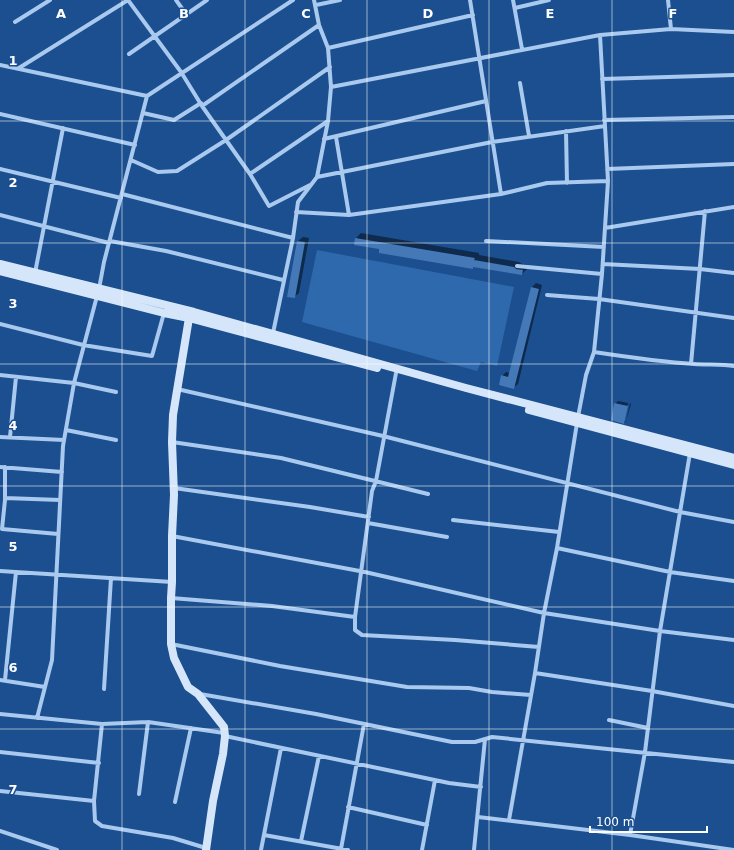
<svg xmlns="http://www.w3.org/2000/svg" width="734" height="850" viewBox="0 0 734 850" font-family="'DejaVu Sans',sans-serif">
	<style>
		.green { fill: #2e69ad }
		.shadow { fill: #0007 }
		.building { fill: #4478b7 }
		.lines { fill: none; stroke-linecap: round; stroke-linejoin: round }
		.street { stroke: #a9c9ee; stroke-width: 4 }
		.secondary { stroke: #d6e6fa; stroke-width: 8 }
		.grid { fill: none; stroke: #fff; stroke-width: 1; stroke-opacity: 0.55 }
		.grid-label { font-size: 13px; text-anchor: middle; font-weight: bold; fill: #fff; stroke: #1b4f8f; stroke-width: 3; stroke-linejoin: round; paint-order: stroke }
	</style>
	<rect width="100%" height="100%" fill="#1b4f8f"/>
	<!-- green -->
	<path class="green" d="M317,250L514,287L497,366L481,362L477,371L302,322Z"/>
	<!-- shadow -->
	<path class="shadow" d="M361,233L479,253V255L519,262L522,264L528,265L527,269L522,274L474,266L472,268L381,248L356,238Z
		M303,237L309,238L299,293L294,297L298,241Z
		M536,283L542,285L518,384L513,388L502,376L506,372L510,373L532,287Z
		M618,401L628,403L624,421H626L624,423L615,404Z
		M630,403L631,404L626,421Z"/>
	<!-- building -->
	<path class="building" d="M355,238L475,258L474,260L514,267L516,269L523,270L522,275L473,267V269L379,253V249L354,245Z
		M297,241L305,242L295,298L287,297Z
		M531,287L539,289L514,389L499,385L501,375L508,377Z
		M614,403L628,406L624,424L611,420Z"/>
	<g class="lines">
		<!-- street -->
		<path class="street" d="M176,0L186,14
			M470,0L501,194
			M513,0L522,49
			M668,0L671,29
			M316,5L340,0
			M515,8L549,0
			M15,22L50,0
			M328,48L473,15
			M129,54L207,0
			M0,65L147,96
			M19,68L128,0L181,72L202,106L250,174L269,206L310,185
			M602,79L734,75
			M520,83L529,136
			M331,87L600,35L671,29L734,32
			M202,106L319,25
			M143,113L174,120L201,103
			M0,114L135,145
			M604,120L734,117
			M566,131L567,183
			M336,137L349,215
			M324,139L486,101
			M131,160L158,172L177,171L226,140L330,67
			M0,169L121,198
			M607,169L734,164
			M250,174L328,121
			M317,177L492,142L605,126
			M122,194L293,238
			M296,212L349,215L501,194L547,183L608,181
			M0,215L109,243
			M605,228L734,207
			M110,241L166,251L283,280
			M486,241L604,247
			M603,264L700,269L734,273
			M517,266L602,274
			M35,273L63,128
			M99,289L104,262L147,96L293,0
			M547,295L599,299L734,318
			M0,324L83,345L152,356L164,313
			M273,333L293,238L298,202L317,177L328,121L331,87L328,48L319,25L314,0
			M594,352C627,357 661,362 694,364C708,365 721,364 734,366
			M691,364L705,211
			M396,373L376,481L372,491L355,617V630L362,635L455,640L539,647
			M0,375L74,383L116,392
			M177,389L383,436L680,512L734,522
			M578,417L586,375L594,352L602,274L608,181L600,35
			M66,430L116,440
			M0,437L64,440
			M10,437L16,377
			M172,442L281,458L428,494
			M690,453L660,631L645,752L630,835L734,850
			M0,467L62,472
			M5,467V500L2,529L58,534
			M174,488L310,507L369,517
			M5,498L60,500
			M453,520L559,532
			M368,523L447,537
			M172,536L365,572L544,613L660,631L734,640
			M557,548L670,572L734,581
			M0,571L172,582
			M171,598L272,606L355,617
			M171,644L280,666L407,687L469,688L492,692L531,695
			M535,673L652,691L734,706
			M0,680L45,687
			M5,680L16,572
			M104,689L111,578
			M200,694L316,714L452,742H475L492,737L734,762
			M0,714L102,724L148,722L224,733
			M37,718L52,660L63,446L74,383L97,296
			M609,720L648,728
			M102,724L94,801L95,821L102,826L173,838L206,848
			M225,736L449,783L481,787
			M0,752L99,763
			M0,791L94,801
			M139,794L148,722
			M175,802L191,728
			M348,807L427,825
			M478,817L630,835
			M509,820L535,673L544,613L557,548L577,423
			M0,831L57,850
			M264,835L348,850
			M301,841L319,756
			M341,849L364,724
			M261,850L281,748
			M422,850L435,780
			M474,850L485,739"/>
		<!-- secondary -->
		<path class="secondary" d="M0,264L194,312L466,388L734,458
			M0,271L164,313L189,318L377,368
			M189,318L173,415L172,442L174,495L172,536V582L171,598V644L174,658L188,687L198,694L224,727L225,736L223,754L213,801L206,850
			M529,410L734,465"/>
	</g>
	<!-- grid -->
	<path class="grid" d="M122,0V850M245,0V850M367,0V850M489,0V850M612,0V850M0,121H734M0,243H734M0,364H734M0,486H734M0,607H734M0,729H734"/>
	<g class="grid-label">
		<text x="61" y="18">A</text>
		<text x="184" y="18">B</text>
		<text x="306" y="18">C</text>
		<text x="428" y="18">D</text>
		<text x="550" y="18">E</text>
		<text x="673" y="18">F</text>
		<text x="13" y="65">1</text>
		<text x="13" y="187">2</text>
		<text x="13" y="308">3</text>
		<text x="13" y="430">4</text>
		<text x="13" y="551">5</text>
		<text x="13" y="672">6</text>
		<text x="13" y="794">7</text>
	</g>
	<!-- scale -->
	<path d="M590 826v6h117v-6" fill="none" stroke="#ffffff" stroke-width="2"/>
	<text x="596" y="826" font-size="12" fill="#ffffff" stroke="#1b4f8f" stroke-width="3" paint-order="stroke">100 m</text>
</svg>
